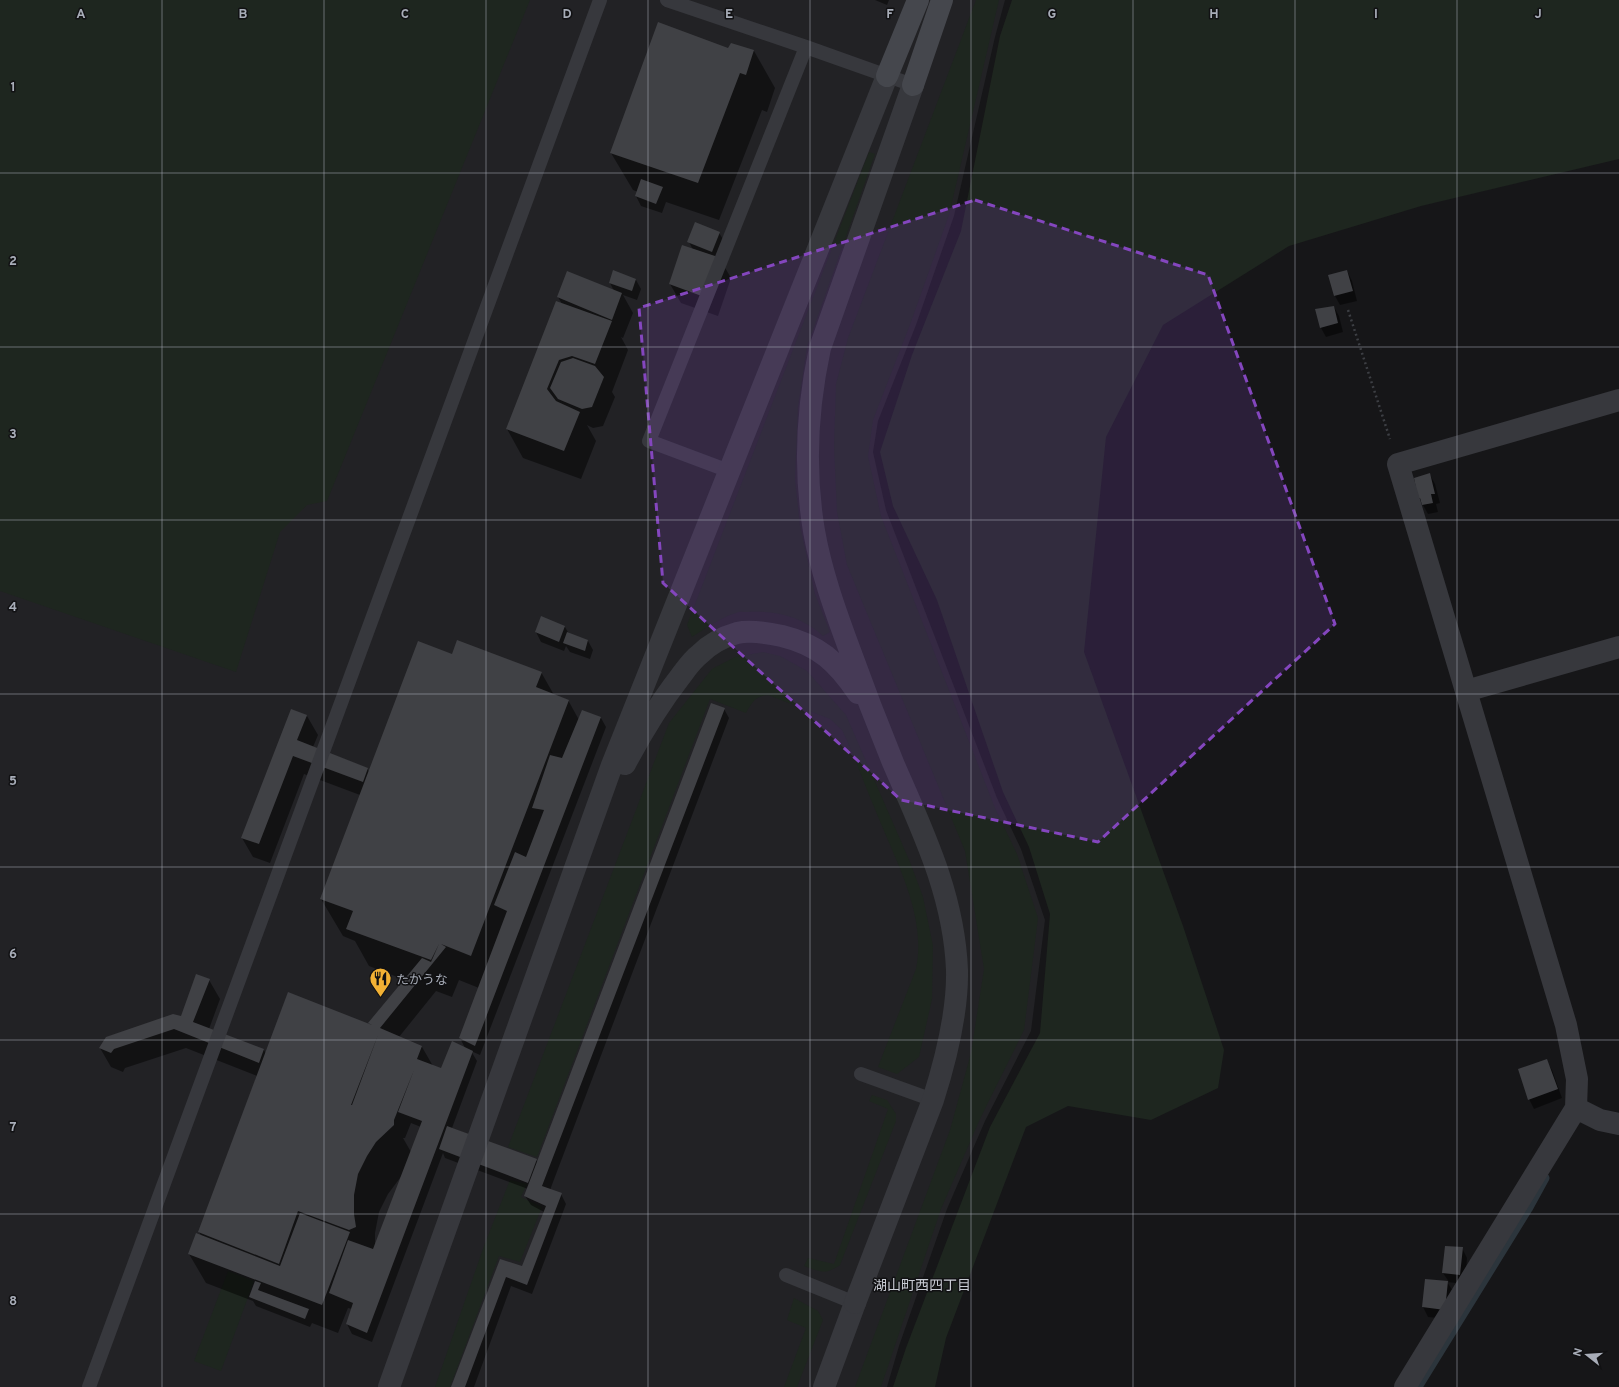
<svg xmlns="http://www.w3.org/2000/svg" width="1619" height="1387" viewBox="0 0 1619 1387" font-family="Overpass,'Noto Sans JP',sans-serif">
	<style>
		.built { fill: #222225 }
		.green { fill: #1e261f }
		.shadow { fill: #0007; fill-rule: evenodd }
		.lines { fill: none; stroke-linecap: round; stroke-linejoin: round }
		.stream { stroke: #2c353c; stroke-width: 9 }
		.building { fill: #404145; fill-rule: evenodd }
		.path { stroke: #3d3f44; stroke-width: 2.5; stroke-dasharray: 2 3; stroke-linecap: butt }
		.service { stroke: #37383d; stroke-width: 14 }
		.minor { stroke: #37383d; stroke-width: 22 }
		.tertiary { stroke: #37383d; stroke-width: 22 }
		.secondary { stroke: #45474d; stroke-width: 22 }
		.marked { fill: #8446be; fill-opacity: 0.2; stroke: #8446be; stroke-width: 3; stroke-dasharray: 8 5; stroke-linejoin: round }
		.grid { fill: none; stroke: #a8adb8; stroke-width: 1; stroke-opacity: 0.55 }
		.labels { text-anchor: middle; stroke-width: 3; stroke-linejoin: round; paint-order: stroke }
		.poi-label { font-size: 13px; fill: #a8adb8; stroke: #111113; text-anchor: start }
		.neighbourhood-label { font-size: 14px; fill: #c9ccd4; stroke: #111113 }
		.grid-label { font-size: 13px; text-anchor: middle; font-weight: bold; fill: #a8adb8; stroke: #111113; stroke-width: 3; stroke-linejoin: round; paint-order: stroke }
	</style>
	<rect width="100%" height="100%" fill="#161618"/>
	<!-- built -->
	<path class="built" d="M0,0H1005L995,37L954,216L916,325L878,421L873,452L886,510L997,798L1021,849L1045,920L1031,1031L985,1121L947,1209L899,1346L887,1387H0Z"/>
	<!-- green -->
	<path class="green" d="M0,0H530L327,501L307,505L280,532L236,672L0,591Z
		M976,0H999L949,215L911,322L873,420L868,456L881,516L995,808L1017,854L1038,918L1024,1030L980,1119L941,1209L881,1387H855L950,1130L971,1053L984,969L965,851L847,565L837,512L834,447L836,384L848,338Z
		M1012,0H1619V159L1421,206L1289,246L1163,325L1106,437L1084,652L1183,926L1224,1050L1218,1088L1151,1120L1068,1106L1026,1127L946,1338L935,1387H893L906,1348L990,1127L1040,1033L1050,914L1029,847L1003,792L937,600L893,506L880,452L912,355L961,231L1000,36Z
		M869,152L875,154L807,347L798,407L795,479L800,526L815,594L830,632L823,636C803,617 775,610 748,612C744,612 739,611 736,613C720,618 706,628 692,637L687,625Z
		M763,652L780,656L807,671L846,715L910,862L923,897L933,946L932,999L919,1057L897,1074L878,1067L916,969C927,916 896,862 877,814C865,786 855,757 842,730L830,719L768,695C756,696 752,702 746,713L710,699L537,1157L508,1147L669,723L712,669L735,657Z
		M872,1095L887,1100L896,1114V1121L840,1265C825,1275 821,1272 804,1266L808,1258L834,1264L888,1109L869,1101Z
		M510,1180L527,1184L521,1197L542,1207L520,1262L499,1256L450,1387H435L484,1246Z
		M228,1271L254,1281L221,1371L194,1361Z
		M794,1298L818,1311L823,1320L797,1387H784L806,1328L787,1320Z"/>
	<!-- shadow -->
	<path class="shadow" d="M875,0H889L887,5Z
		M728,49L754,51L775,88L767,112L762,110L719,220L666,202L662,213L641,206L636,196L638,192L633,190L611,153Z
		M719,233L725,242L720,259L731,278L718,316L681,303L670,284L693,250L689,242Z
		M1347,271L1352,281L1357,301L1340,305L1335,296L1330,276Z
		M636,280L641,289L637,300L623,295L633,313L623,338L621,337L628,350L612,392L615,397L603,426L593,428L587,425L596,441L581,479L523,458L507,429L562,304L558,297L614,291L610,283Z
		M1334,307L1339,316L1343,332L1326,337L1321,328Z
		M1430,475L1435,484L1440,503L1436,504L1438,512L1428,514L1419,498Z
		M565,627L569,634L588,641L593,650L590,659L570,652L566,646L564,651L541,642L536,632Z
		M452,656L541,672L554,695L568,700L579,720L583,711L601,718L606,727L480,1055L471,1051L477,1061L452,1128L536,1160L538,1163L724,709L729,718L550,1190L561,1194L566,1204L532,1294L511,1286L474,1387H452L500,1260L523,1267L544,1212L531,1205L525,1196L528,1189L445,1158L443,1153L372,1342L352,1334L347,1324L352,1309L348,1308L338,1333L312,1323L310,1327L256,1306L253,1301L206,1283L189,1254L202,1237L199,1232L257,1076L186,1048L125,1068L123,1072L111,1067L100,1048L182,1017L209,980L220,999L209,1029L264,1050L266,1054L370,1026L369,1023L405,980L369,966L355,941L343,936L321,899L360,795L304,774L270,863L253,857L242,838L307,716L318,735L313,747L367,768L369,772ZM459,980L479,988L460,1038L465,1048L442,1070L433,1066L422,1047L399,1037L436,991L452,997ZM411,1123L421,1127L411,1152L403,1138H405ZM403,1174L375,1247V1233L379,1212L388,1194Z
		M1546,1061L1552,1070L1562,1098L1534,1109L1529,1099Z
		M1462,1248L1467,1258L1465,1284L1447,1282L1453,1291L1450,1319L1428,1317L1423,1307L1426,1280L1449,1282L1443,1273Z"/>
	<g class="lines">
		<!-- stream -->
		<path class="stream" d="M1418,1387L1528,1209L1545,1178"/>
	</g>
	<!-- building -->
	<path class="building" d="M658,22L728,48L731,43L754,50L746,75L740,73L698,183L610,153Z
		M641,179L663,187L656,204L635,196Z
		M695,222L720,232L712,252L687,242Z
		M682,245L721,258L707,298L669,284Z
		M613,270L636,279L632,291L609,283Z
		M1347,270L1353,291L1334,296L1328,275Z
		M567,271L622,293L612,320L557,297Z
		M556,301L612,321L595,364L572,356L559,360L547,389L556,401L580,412L564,451L506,429Z
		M1334,306L1338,323L1320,328L1315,309Z
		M573,358L595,366L604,377L592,407L582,409L558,399L550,388L561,362Z
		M1430,473L1435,494H1431L1433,503L1422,505L1420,498H1418L1414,478Z
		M541,616L565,626L559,642L535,632Z
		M567,632L588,640L585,651L563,643Z
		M457,640L542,672L536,687L569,700L471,956L441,944L446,947L380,1028L422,1046L417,1059L441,1068L452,1041L473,1051L367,1333L346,1324L353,1303L329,1293L348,1240L373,1249L422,1121L398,1112L414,1070L394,1120V1125L376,1142L367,1156L358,1174L354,1195V1214L356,1227L349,1230L298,1211L279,1264L198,1232L288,992L372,1025L368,1023L422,958L431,962L439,944L431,960L346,929L353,911L320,899L418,641L452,654ZM378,1035L352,1105H351Z
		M711,703L725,708L542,1186L562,1193L527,1285L506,1277L465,1387H451L500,1259L522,1266L546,1206L524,1196Z
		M291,709L307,715L297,740L368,768L363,782L293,756L259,844L241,838Z
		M582,710L601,717L475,1046L459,1038L507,911L494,905L515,852L526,857L544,810L532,808L550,755L562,758Z
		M196,974L210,979L193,1022L264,1049L259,1063L174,1029L114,1049L111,1053L99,1048L106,1037L173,1014L181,1016Z
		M1547,1059L1558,1089L1528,1100L1518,1069Z
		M447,1126L537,1159L528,1183L439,1149Z
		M300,1213L350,1232L322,1305L188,1254L196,1233L280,1266Z
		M1445,1246L1463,1247L1460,1275L1442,1273Z
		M1425,1279L1448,1281L1445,1310L1422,1307Z
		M255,1281L261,1283L258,1290L309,1309L305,1319L249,1297Z"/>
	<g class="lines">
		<!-- path -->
		<path class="path" d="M1348,310L1390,439"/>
		<!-- service -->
		<path class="service" d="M667,0L806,47L913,85
			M729,471L649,441L806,47
			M861,1074L933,1100
			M786,1275L855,1303
			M89,1387L600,0"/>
		<!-- minor -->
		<path class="minor" d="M1466,691L1619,647
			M1576,1108L1600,1120L1619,1124
			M824,1387L855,1303
			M1405,1387L1576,1108L1577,1079L1566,1025L1398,464L1619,400"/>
		<!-- tertiary -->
		<path class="tertiary" d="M625,764C641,734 659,704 680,677C686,669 692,660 700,654C710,644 723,637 737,633C751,630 768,633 782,636C819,645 837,662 858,693
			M855,1303L933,1100C946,1059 958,1013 957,970C954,895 923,832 894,765C878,726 863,687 849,648C835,610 821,571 814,531C804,471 807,408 820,348L913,85
			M389,1387L612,765L887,76"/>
		<!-- secondary -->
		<path class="secondary" d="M887,76L918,0
			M913,85L942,0"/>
	</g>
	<!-- marked area -->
	<path class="marked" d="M975,200L1208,275L1335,624L1098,842L901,800L663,583L639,308Z"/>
	<!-- grid -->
	<path class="grid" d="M162,0V1387M324,0V1387M486,0V1387M648,0V1387M810,0V1387M971,0V1387M1133,0V1387M1295,0V1387M1457,0V1387M0,173H1619M0,347H1619M0,520H1619M0,694H1619M0,867H1619M0,1040H1619M0,1214H1619"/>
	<!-- icons -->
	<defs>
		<symbol id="restaurant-pin" viewBox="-11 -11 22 30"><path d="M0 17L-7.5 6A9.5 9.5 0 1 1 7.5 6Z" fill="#f2b134" stroke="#111113"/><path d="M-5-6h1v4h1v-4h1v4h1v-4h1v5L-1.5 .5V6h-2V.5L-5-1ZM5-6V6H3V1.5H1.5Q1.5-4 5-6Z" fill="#111"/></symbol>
	</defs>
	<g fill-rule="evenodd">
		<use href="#restaurant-pin" x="368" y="966" width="25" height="34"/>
	</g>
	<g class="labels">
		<!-- poi labels -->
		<g class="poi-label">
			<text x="396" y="984">たかうな</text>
		</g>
		<!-- neighbourhood labels -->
		<g class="neighbourhood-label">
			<text x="922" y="1290">湖山町西四丁目</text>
		</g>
	</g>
	<g class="grid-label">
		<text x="81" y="18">A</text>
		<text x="243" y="18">B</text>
		<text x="405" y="18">C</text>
		<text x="567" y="18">D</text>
		<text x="729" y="18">E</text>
		<text x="890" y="18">F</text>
		<text x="1052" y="18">G</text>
		<text x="1214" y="18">H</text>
		<text x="1376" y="18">I</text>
		<text x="1538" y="18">J</text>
		<text x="13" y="91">1</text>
		<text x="13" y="265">2</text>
		<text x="13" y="438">3</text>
		<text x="13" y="611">4</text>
		<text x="13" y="785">5</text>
		<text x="13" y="958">6</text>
		<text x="13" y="1131">7</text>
		<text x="13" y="1305">8</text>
	</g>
	<!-- north arrow -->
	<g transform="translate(1587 1355) rotate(287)" stroke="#111113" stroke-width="3" paint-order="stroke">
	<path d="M0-3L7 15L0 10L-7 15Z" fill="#a8adb8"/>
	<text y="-6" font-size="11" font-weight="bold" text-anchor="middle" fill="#a8adb8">N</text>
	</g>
</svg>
